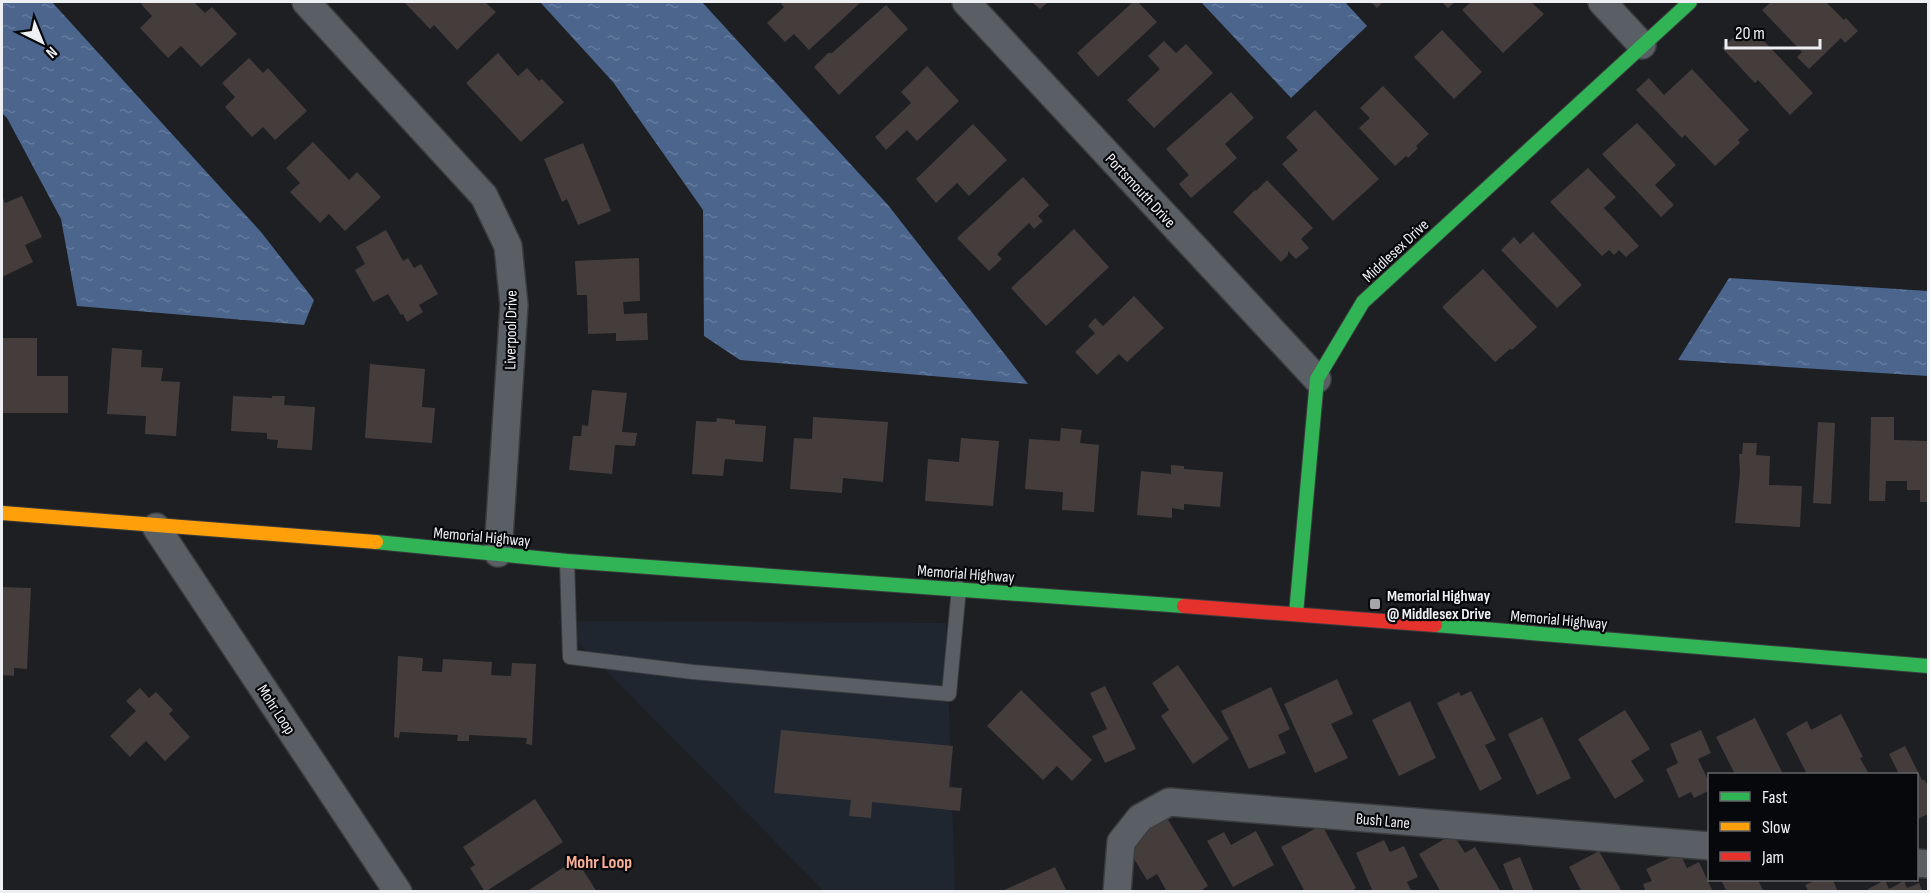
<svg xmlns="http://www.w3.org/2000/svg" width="1930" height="893" viewBox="0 0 1930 893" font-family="'Sofia Sans Condensed',sans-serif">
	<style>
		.built { fill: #202630 }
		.water { fill: url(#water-ripples) }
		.building { fill: #453d3c }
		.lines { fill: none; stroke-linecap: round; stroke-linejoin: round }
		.lane-casing { stroke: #3b3c3e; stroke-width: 16 }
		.street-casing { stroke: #3b3c3e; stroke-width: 30 }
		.fast-casing { stroke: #3b3c3e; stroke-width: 16 }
		.slow-casing { stroke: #3b3c3e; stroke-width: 16 }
		.jam-casing { stroke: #3b3c3e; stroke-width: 16 }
		.lane { stroke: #5a5f65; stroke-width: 14 }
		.street { stroke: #5a5f65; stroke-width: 27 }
		.fast { stroke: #30b455; stroke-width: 14 }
		.slow { stroke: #ff9f0a; stroke-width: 14 }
		.jam { stroke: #e5322d; stroke-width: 14 }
		.poi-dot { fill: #a4a6aa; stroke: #07080b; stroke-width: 2 }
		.labels { text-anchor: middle; stroke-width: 4.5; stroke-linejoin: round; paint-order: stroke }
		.street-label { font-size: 16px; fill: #edeff3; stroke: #07080b }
		.poi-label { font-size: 16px; font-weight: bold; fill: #edeff3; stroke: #07080b; text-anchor: start }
		.neighbourhood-label { font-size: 18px; font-weight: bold; fill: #fdaf94; stroke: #07080b }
	</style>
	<defs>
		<pattern id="water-ripples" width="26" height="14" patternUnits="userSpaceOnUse" patternTransform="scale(1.5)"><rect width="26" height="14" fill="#4b658d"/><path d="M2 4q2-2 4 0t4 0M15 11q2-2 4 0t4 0" fill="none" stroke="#657b9e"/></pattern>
	</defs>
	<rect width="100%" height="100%" fill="#1d1f22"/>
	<!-- built -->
	<path class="built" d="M557,621L946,623L955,891H824Z"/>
	<!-- water -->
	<path class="water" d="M2,2H52L261,232L314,300L304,325L77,306L61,219L7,118L2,113Z
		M540,2H702L888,205L1028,384L740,360L704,336L703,210L613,82Z
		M1201,2H1345L1367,26L1291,98Z
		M1729,278L1928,291V376L1678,360Z"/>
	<!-- building -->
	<path class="building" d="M144,2H194L205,13L212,7L237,34L201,67L181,46L168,58L140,28L152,16L141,4Z
		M404,2H485L496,12L457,50L434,25L430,29Z
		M783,2H861L809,50L794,34L785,42L767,23L784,7L781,4Z
		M1032,2H1048L1040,9Z
		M1133,2H1138L1157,22L1098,77L1077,53Z
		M1371,2H1383L1377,8Z
		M1442,2H1455L1448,8Z
		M1471,2H1531L1544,14L1503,53L1462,10Z
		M1771,2H1826L1844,20L1846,18L1858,31L1845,43L1841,38L1809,69L1797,57L1802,52L1762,10Z
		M886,5L908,29L839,95L814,67L828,53H832Z
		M1748,24L1813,93L1790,115L1758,80L1755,83L1722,48Z
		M1442,30L1482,72L1454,99L1414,57Z
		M1164,41L1176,53L1186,44L1213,73L1154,128L1127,100L1160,69L1148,56Z
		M498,53L518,76L527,68L539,81L542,79L564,102L521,142L466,83Z
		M249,58L263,73L268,68L307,111L275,140L263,127L252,137L225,107L235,97L222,83Z
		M927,66L959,101L917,141L907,130L886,150L875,137L911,103L901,92Z
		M1692,69L1749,130L1738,140L1740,143L1715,166L1685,135L1682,138L1636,90L1649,78L1664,95Z
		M1383,86L1429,134L1416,146L1418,148L1408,158L1406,156L1395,166L1359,128L1370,118L1360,108Z
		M1231,92L1254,118L1225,144L1237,158L1191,198L1179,184L1189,175L1166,149Z
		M1315,110L1379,179L1333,221L1282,164L1298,150L1286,137Z
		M1637,123L1676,165L1655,185L1674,205L1661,217L1602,154Z
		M973,124L1007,160L969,196L957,183L936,203L916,179Z
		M313,142L349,180L357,172L381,197L345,231L329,214L320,223L290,192L300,183L286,168Z
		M583,143L611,211L578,225L567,199L562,202L544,159Z
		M1588,168L1616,197L1604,208L1639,246L1626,257L1619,250L1614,255L1609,250L1602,256L1550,202Z
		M1023,177L1049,205L1038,216L1043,221L1034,229L1029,223L997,254L1002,259L989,271L957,238Z
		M1267,180L1313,228L1301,239L1309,248L1296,259L1288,251V255L1281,262L1233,212L1255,190L1256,191Z
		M2,196L5,203L22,196L42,237L25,245L33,262L2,277Z
		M1074,229L1109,267L1046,326L1011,288Z
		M386,230L403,261L408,258L414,268L421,264L438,294L419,305L423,312L407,322L403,314L401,315L388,294L373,302L355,270L365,264L356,247Z
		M1533,232L1582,285L1557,308L1501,250L1514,237L1520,244Z
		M639,258L640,301L623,302L624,314L647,313L648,340L616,341V333L588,334L587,295H577L575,261Z
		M1483,269L1537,327L1512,350L1510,349L1495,362L1442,307Z
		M1134,296L1164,328L1127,362L1119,354L1097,375L1075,352L1095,333L1088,326L1095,318L1103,326Z
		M3,338H37V376H68V413H3Z
		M112,348L142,350L141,367L163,368L161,381L180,382L176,436L145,434L146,416L107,414Z
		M370,364L425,369L422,407L435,408L432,443L365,438Z
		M592,390L627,393L622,432L637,433L635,446L615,445L612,474L569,470L573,436H581L582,425L588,426Z
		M233,396L272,398V396H285L284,405L315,407L312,450L277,448L278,440L267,439V433L231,431Z
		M813,417L888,422L883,482L843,478L842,493L790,489L794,438L812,439Z
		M1871,417H1894V440L1928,441V502H1920V490H1907V481H1886L1885,501H1869Z
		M717,418L735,420V424L766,426L763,462L725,459L723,476L692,474L696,421L716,422Z
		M1818,422L1835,423L1831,504L1813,503Z
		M1061,428L1082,430L1080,443L1099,445L1094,512L1062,510L1063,492L1025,489L1029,439L1060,441Z
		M961,438L999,441L993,506L925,501L928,459L959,462Z
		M1743,443H1757L1756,455L1770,456L1769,485L1802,486L1800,527L1735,523L1740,473L1739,454H1742Z
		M1171,465L1184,466V469L1223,472L1220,507L1184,504V510L1172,508V518L1137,515L1141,471L1171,474Z
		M2,587L31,588L27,669L14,668V676L2,675Z
		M398,656L423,658L422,671L442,672L443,659L492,662L491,675L511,676L512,663L536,664L532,745L526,744L527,738L469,735V741H457L458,735L400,732L399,738L394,737Z
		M1178,665L1229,739L1193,764L1161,716L1169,710L1152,683Z
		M1337,679L1353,714L1331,724L1348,758L1315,773L1284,704Z
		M1105,686L1136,749L1105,763L1092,736L1107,729L1090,693Z
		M1271,687L1290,729L1278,735L1286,753L1249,769L1221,711Z
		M140,688L149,698L156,692L173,710L169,714L190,737L165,761L146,741L130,757L110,736L136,711L126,701Z
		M1021,690L1092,760L1072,781L1057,766L1043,780L987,726Z
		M1471,691L1496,740L1485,745L1502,779L1480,791L1437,703L1459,692L1461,696Z
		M1410,701L1436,758L1399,776L1372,720Z
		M1625,710L1650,749L1631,761L1644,781L1615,799L1578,739Z
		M1841,714L1863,757L1860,758L1869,774H1807L1786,733L1807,721L1811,730Z
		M1542,717L1571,778L1537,795L1508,734Z
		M1755,718L1783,774H1735L1716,737Z
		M781,730L953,746L949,787L962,788L960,811L872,802L871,818L849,816L851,800L774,793Z
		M1701,730L1711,753L1698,759L1710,784V790L1694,798L1691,792L1679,798L1666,769L1678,763L1670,744Z
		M1905,746L1922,780H1925L1928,787V814L1916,820V774H1899L1889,754Z
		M535,799L563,842L485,892L470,868L475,865L463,847Z
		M1167,818L1208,886L1199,892H1167L1157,874L1147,880L1125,844Z
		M1322,825L1356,888L1351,892H1305L1281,847Z
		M1256,831L1274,865L1233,887L1207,841L1224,832L1231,845Z
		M1453,834L1465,853L1475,847L1501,892H1441L1419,854Z
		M1384,840L1390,852L1404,846L1418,877L1407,882L1412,892H1373L1356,853Z
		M1599,851L1622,892H1582L1569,867Z
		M1680,853L1687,868L1699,862L1713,892H1646L1643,884L1652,881L1646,869Z
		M1520,857L1534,892H1514L1503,864Z
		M576,859L597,892H526Z
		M1055,867L1067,892H1000Z
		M1721,880H1745L1746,882L1751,880H1758L1764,892H1727Z
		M1817,880H1833L1838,892H1809L1805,885Z
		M1885,880L1889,889L1904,881L1907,888L1919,883L1923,892H1869L1868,889Z"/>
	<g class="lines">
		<defs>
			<path id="lane" d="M567,561L570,657L693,672L949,694L959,588"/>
			<path id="street" d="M306,2L484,196L508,246L514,305L498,553
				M966,2L1317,379
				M1602,2L1642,45
				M156,527L398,892
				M1916,863L1928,864
				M1117,892L1121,842L1140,818L1169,802L1710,846"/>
			<path id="fast" d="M376,542L567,561L1184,606
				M1296,614L1317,379L1363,302L1690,2
				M1435,625L1928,666"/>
			<path id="slow" d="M2,513L376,542"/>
			<path id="jam" d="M1184,606L1435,625"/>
		</defs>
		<!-- lane casing -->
		<use href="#lane" class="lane-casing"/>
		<!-- street casing -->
		<use href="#street" class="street-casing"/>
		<!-- fast casing -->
		<use href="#fast" class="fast-casing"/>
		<!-- slow casing -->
		<use href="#slow" class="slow-casing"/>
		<!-- jam casing -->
		<use href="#jam" class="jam-casing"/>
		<!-- lane -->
		<use href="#lane" class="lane"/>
		<!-- street -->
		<use href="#street" class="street"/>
		<!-- fast -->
		<use href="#fast" class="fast"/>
		<!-- slow -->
		<use href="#slow" class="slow"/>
		<!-- jam -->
		<use href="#jam" class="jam"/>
	</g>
	<!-- markers -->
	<rect class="poi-dot" x="1369" y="598" width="12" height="12" rx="3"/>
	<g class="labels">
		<!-- street labels -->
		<g class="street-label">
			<text transform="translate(1141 190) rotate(47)" y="6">Portsmouth Drive</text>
			<text transform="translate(1395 250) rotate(-43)" y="6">Middlesex Drive</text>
			<text transform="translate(510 330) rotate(-89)" y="6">Liverpool Drive</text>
			<text transform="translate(482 536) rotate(5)" y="6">Memorial Highway</text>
			<text transform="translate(966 573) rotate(4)" y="6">Memorial Highway</text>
			<text transform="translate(1559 619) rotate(5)" y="6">Memorial Highway</text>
			<text transform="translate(277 709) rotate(57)" y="6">Mohr Loop</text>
			<text transform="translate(1383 820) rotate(5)" y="6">Bush Lane</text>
		</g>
		<!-- poi labels -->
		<g class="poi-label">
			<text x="1387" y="601">Memorial Highway<tspan x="1387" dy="18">@ Middlesex Drive</tspan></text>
		</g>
		<!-- neighbourhood labels -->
		<g class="neighbourhood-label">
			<text x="599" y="868">Mohr Loop</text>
		</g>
	</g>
	<!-- border -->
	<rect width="1930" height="893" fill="none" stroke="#edeff3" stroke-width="6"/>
	<!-- legend -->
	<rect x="1708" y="773" width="210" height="108" fill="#07080b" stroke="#636468" stroke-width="1.5"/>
	<rect x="1720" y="792" width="30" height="9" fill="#30b455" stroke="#636468" stroke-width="1.5"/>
	<text x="1762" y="803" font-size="18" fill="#edeff3">Fast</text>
	<rect x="1720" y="822" width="30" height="9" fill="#ff9f0a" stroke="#636468" stroke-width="1.5"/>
	<text x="1762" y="833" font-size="18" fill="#edeff3">Slow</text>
	<rect x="1720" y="852" width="30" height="9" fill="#e5322d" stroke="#636468" stroke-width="1.5"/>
	<text x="1762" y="863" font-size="18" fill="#edeff3">Jam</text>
	<!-- north arrow -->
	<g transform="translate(42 42) rotate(137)" stroke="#07080b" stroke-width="4.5" paint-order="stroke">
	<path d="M0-4.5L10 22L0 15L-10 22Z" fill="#edeff3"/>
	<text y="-9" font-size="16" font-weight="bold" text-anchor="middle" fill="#edeff3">N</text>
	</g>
	<!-- scale -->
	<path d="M1726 39v9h94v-9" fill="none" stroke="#edeff3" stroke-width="3"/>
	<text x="1735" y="39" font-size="18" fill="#edeff3" stroke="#07080b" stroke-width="4.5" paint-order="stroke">20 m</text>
</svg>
